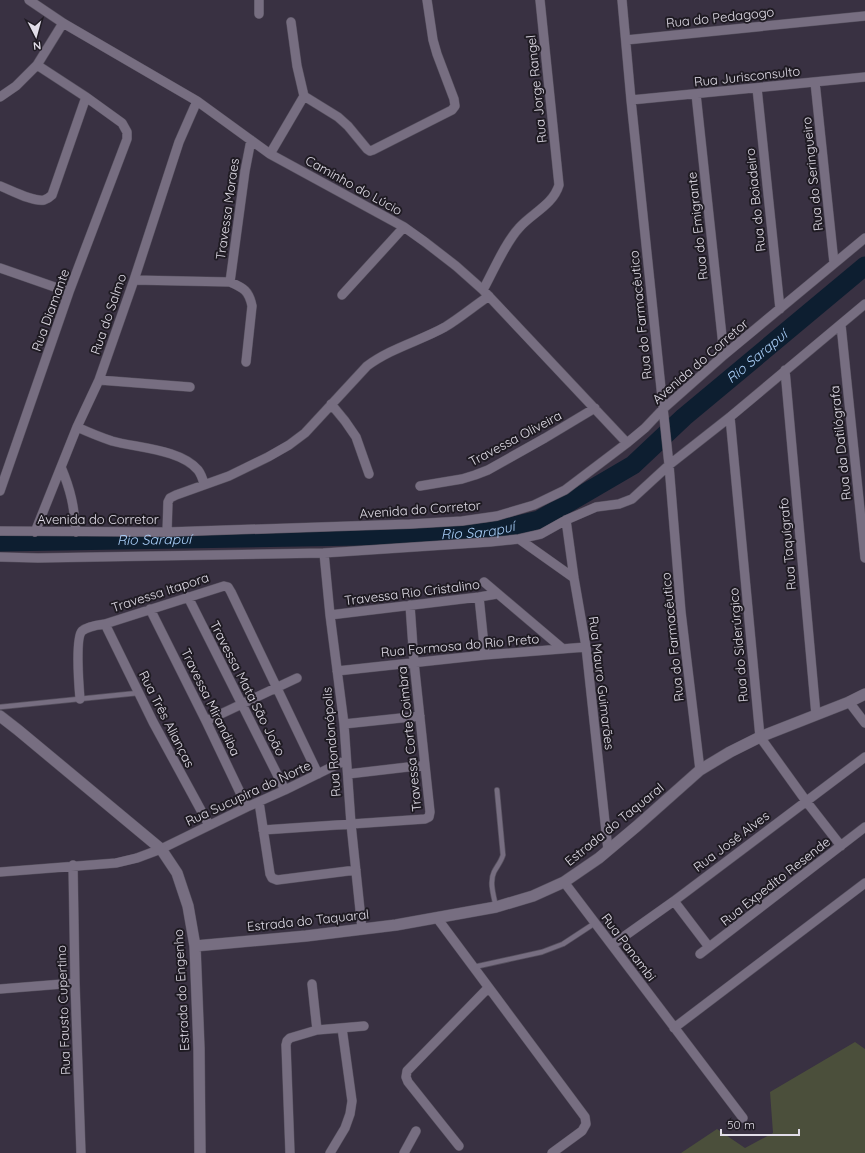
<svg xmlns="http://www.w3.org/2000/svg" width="865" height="1153" viewBox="0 0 865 1153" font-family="Quicksand,sans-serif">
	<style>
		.green { fill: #4b4f3b }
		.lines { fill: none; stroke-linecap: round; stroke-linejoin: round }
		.river { stroke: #0d1e30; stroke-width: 19 }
		.service-casing { stroke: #56505e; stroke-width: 6 }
		.minor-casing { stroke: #56505e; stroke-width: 10 }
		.tertiary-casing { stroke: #56505e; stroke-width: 12 }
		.service { stroke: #776e81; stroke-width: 4.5 }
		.minor { stroke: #776e81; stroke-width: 9 }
		.tertiary { stroke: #776e81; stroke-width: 11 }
		.labels { text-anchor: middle; stroke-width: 4; stroke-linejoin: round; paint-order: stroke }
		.street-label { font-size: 13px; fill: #e1dde8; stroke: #1f1b23 }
		.water-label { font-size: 14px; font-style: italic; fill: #abd0fa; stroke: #1f1b23 }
	</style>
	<rect width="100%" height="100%" fill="#393142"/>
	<!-- green -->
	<path class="green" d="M855,1042L865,1049V1153H681L717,1129L745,1148L773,1133L770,1092Z"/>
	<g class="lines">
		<!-- river -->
		<path class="river" id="s1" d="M0,542L425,535L488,532L539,520L633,465L684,417L865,266"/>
		<defs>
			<path id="service" d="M0,707L138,693
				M496,907C494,897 489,882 494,872C497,866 501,862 503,855L497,790
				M474,967L542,952L563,944L595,923"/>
			<path id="minor" d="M29,0L63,23L197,101L270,154L404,227L425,242L456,266L483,290L627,443
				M622,0L631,100L669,465L681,612L700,770
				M259,14V0
				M291,22L297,66L304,96L338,117L348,126L367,149L370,151L373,150L452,110L455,106L454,99L437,54L433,40L427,0
				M626,40L865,16
				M815,82L834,263
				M757,88L780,309
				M696,94L724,355
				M0,97L16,86L37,65L63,23
				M631,100L865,77
				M270,154L304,96
				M0,186C11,190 32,202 44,200C47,199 50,197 52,195L86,97
				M0,268L69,292
				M134,280L230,282C244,288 249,291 252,306L246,362
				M230,282L245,171L251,140
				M483,290C493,272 505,243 519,228C532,213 553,205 559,185L540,0
				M342,295L404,227
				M841,325L865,558
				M785,370L816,715
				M99,380L190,387
				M331,404L345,421L356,437L369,474
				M730,417L760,737L806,801L841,846
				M77,427C88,432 100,437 112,441C137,448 180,449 198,470C201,474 203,480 204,484
				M61,467C71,491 74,506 76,532
				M420,486L462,479L475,475L488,470L545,438L595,408
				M0,491L69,292L127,139V132L122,123L86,97L37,65
				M566,520L574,578L586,647L608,850
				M0,531L167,532L410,524L462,521L497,516L534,505L565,490L627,443L645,428L663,409L724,355L865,238
				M35,532L77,427L99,380L134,280L179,142L197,101
				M167,532L168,502L170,498L176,495L229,476L268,457L289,445L305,433L367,366C391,348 420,341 445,327C460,318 474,306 489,296
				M519,539L574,578
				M324,553L330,615L344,724L351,824L362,929
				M0,557L38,558L324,553L490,542L519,539L541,534L566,520L596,507L619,504L632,499L669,465L730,417L865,304
				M484,582L563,649
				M188,597L285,790
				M479,597L485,655
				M150,609L206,721L247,807
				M330,615L479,597L497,594
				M105,624L153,722L209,825
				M337,671L485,655L586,647
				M80,699C79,687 75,638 82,631C88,626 98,625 105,624L224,586L228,587L231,592L318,774
				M849,702L865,723
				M206,721L297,678
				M344,724L420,716
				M348,774L425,765
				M259,802L270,874L272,878L277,880L356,870
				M263,830L425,819L429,817L430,812L414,662L410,605
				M73,865L75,983L81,1153
				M0,872L116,863L137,858L161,849L247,807L285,790L346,760
				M564,882L743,1118
				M674,901L709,947
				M437,918L585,1117L586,1124L582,1131L552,1153
				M612,945L674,901L865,757
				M700,954L865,827
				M312,984L317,1030
				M0,989L75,983
				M674,1028L865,883
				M459,1146L408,1082L406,1077L407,1071L488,988
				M290,1153L286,1045L287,1041L290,1038L317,1030L364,1026
				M330,1153L345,1128L350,1114L352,1101L342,1028
				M404,1153L416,1131"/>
			<path id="tertiary" d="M0,716L18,730L161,849L177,873L188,906L195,946L199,1048L200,1153
				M195,946L306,936L396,925L496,907L533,896L564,882L599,858L637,826L700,770L730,752L760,737L849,702L865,694"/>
		</defs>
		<!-- service casing -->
		<use href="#service" class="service-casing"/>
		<!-- minor casing -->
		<use href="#minor" class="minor-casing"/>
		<!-- tertiary casing -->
		<use href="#tertiary" class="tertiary-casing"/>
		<!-- service -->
		<use href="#service" class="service"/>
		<!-- minor -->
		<use href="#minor" class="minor"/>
		<!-- tertiary -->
		<use href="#tertiary" class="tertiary"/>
	</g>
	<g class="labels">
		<!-- street labels -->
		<g class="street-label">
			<text transform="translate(720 17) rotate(-6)" y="5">Rua do Pedagogo</text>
			<text transform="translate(747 76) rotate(-6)" y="5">Rua Jurisconsulto</text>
			<text transform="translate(536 89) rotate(-96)" y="5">Rua Jorge Rangel</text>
			<text transform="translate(812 174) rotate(-96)" y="5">Rua do Seringueiro</text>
			<text transform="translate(354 185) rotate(29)" y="5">Caminho do Lúcio</text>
			<text transform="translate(755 200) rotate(-96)" y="5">Rua do Boiadeiro</text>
			<text transform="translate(227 209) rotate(-82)" y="5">Travessa Moraes</text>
			<text transform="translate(697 226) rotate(-96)" y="5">Rua do Emigrante</text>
			<text transform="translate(50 310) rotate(-70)" y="5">Rua Diamante</text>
			<text transform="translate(108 314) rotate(-71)" y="5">Rua do Salmo</text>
			<text transform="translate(640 315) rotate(-96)" y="5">Rua do Farmacêutico</text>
			<text transform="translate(700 361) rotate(-41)" y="5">Avenida do Corretor</text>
			<text transform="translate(515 438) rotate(-28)" y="5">Travessa Oliveira</text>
			<text transform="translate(840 443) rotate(-96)" y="5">Rua da Datilógrafa</text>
			<text transform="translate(420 509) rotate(-4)" y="5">Avenida do Corretor</text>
			<text x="98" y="524">Avenida do Corretor</text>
			<text transform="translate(787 544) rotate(-95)" y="5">Rua Taquígrafo</text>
			<text transform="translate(160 592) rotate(-18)" y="5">Travessa Itapora</text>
			<text transform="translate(412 592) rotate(-7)" y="5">Travessa Rio Cristalino</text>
			<text transform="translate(672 637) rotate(-96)" y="5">Rua do Farmacêutico</text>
			<text transform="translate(460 645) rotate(-5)" y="5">Rua Formosa do Rio Preto</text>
			<text transform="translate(738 645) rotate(-95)" y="5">Rua do Siderúrgico</text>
			<text transform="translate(602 683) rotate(83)" y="5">Rua Mauro Guimarães</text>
			<text transform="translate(248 688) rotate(63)" y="5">Travessa Mata São João</text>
			<text transform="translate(211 702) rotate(64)" y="5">Travessa Mirandiba</text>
			<text transform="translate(167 719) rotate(63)" y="5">Rua Três Alianças</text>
			<text transform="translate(409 739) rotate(-96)" y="5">Travessa Corte Coimbra</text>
			<text transform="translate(331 742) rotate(-95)" y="5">Rua Rondonópolis</text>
			<text transform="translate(248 793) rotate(-25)" y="5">Rua Sucupira do Norte</text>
			<text transform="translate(614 824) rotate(-39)" y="5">Estrada do Taquaral</text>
			<text transform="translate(731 841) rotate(-37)" y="5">Rua José Alves</text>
			<text transform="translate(775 881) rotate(-38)" y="5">Rua Expedito Resende</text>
			<text transform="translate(308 920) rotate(-6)" y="5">Estrada do Taquaral</text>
			<text transform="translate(629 947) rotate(53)" y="5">Rua Panambi</text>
			<text transform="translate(181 990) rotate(-93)" y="5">Estrada do Engenho</text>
			<text transform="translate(63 1010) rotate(-92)" y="5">Rua Fausto Cupertino</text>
		</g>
		<!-- water labels -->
		<g class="water-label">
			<text dy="5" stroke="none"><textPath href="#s1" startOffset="814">Rio Sarapuí</textPath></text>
			<text dy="5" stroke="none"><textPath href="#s1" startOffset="478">Rio Sarapuí</textPath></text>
			<text dy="5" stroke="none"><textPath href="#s1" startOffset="154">Rio Sarapuí</textPath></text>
		</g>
	</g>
	<!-- north arrow -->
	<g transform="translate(36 36) rotate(174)" stroke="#1f1b23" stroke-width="3" paint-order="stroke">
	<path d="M0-3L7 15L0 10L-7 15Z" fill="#e1dde8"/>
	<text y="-6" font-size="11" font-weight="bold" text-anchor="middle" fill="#e1dde8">N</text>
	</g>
	<!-- scale -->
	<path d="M721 1129v6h78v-6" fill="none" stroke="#e1dde8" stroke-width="2"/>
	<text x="727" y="1129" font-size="12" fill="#e1dde8" stroke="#1f1b23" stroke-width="3" paint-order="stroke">50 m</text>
</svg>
